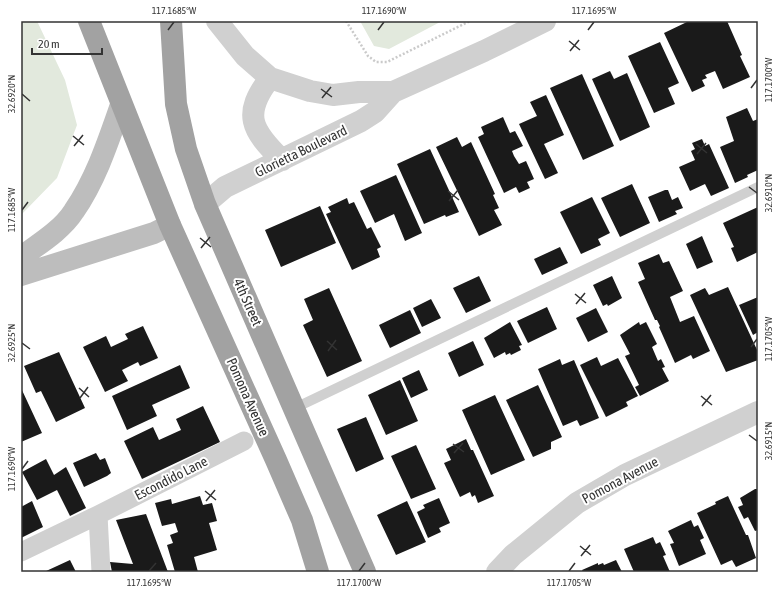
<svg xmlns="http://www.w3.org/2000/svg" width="779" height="593" viewBox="0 0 779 593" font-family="'Asap Condensed',sans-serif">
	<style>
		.green { fill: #e2e9dd }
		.building { fill: #1a1a1a }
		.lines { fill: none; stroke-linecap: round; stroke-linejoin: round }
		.path { stroke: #cacaca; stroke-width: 2.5; stroke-dasharray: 2 2; stroke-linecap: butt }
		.service { stroke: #d0d0d0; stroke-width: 10 }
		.minor { stroke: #d0d0d0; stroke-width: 19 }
		.tertiary { stroke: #d0d0d0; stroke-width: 22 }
		.secondary { stroke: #bdbdbd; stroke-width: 22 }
		.trunk { stroke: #a2a2a2; stroke-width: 22 }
		.ticks { fill: none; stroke: #333; stroke-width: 1.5 }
		.labels { text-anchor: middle; stroke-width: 4; stroke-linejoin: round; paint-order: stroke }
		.street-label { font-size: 14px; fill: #333; stroke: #fff }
		.neatline { fill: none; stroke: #333; stroke-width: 1.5 }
		.ticks-label { font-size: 10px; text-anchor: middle; fill: #333 }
	</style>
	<rect width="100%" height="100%" fill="#fff"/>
	<!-- green -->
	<path class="green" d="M21,21H37L65,80L77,125L57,178L21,215Z
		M360,21H442L389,49L374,46Z"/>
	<!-- building -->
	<path class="building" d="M689,21H727L742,55L740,56L750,77L723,89L715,71L705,75L707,78L702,80L705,86L692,92L664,33Z
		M660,42L679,83L668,88L675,104L654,113L628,56Z
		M610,71L614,79L627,73L650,127L620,141L592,79Z
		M582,74L614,146L583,160L550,88Z
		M546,95L564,135L544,144L558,173L545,179L519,124L537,116L530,102Z
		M747,108L753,121L758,119V170L747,175L748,177L735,183L720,147L734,141L726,117Z
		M503,117L510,133L515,131L523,146L512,151L514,156L519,164L526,161L534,179L527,182L530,188L519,193L516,187L504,193L478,137L484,134L481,127Z
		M457,137L462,147L471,142L495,194L493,195L499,208L494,210L502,225L479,236L436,147Z
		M702,139L705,146L709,144L729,188L711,196L705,184L690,191L679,167L695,160L691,151L695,149L692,143Z
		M430,149L459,212L446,217L445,215L424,224L397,164Z
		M396,175L422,233L405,241L394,214L375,223L360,191Z
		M632,184L650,223L620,237L601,198Z
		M665,190H668L672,200L678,197L683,208L675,211L677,214L659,222L648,197Z
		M592,197L610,233L598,239L601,245L581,254L560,212Z
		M347,198L349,204L354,202L367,229L371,227L381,247L377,249L380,257L352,270L326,214L331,212L328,207Z
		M320,206L336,243L281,267L265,230Z
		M758,207V252L737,262L731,248L734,247L723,223Z
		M702,236L713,262L697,269L686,244Z
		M560,247L568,263L542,275L534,259Z
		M659,254L663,263L669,261L683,291L670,297L680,322L694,316L710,351L693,359L691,355L675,363L659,327L660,326L657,320H655L638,282L645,279L638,263Z
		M479,276L491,301L466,313L453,288Z
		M612,276L622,298L608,306L607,304L603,306L593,285Z
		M728,287L758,352V360L726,372L690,295L705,288L709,295Z
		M329,288L362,361L327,377L303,325L313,320L304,299Z
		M758,297V332L753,335L739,305Z
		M431,299L441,318L422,327L413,308Z
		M547,307L557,329L528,343L517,321Z
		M596,308L608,332L588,342L576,318Z
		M410,310L421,333L390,348L379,325Z
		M510,322L522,345L519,346L521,350L511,355L510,353L506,355L505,352L494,358L484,338Z
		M639,322L640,325L646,322L657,344L652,347L658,361L661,359L665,367L662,368L669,381L640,396L635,387L639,385L625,356L630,354L620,335Z
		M143,326L158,358L140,366L138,362L122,370L128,381L105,392L83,347L106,336L111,347L128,339L125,334Z
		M473,341L484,365L459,377L448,353Z
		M59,352L85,408L56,422L41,391L36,393L24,366Z
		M597,357L601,366L618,358L638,396L626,402L628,406L606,417L580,365Z
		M560,359L562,365L574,360L599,418L580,426L577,420L563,426L538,369Z
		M180,365L190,388L152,405L157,416L127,430L112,396Z
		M419,370L428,390L411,398L402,378Z
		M400,380L418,421L386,435L368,395Z
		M538,385L562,437L551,442V449L533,457L506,400Z
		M21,388L42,433L21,442Z
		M495,395L525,460L491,475L462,410Z
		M203,406L220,442L142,479L124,441L153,427L159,440L181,430L176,419Z
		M366,417L384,459L356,472L337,429Z
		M466,439L471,450H473L494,496L478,503L475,495L472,497L470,492L460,497L444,463L451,460L446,449Z
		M416,445L436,489L411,499L391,456Z
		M96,453L100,460L105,458L111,473L107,476L84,487L73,463Z
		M46,459L54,475L66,467L86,508L70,516L57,490L37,500L22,472Z
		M755,489H758V530L755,531L748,517L744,519L738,507L743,505L740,498Z
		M200,496L203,505L212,503L217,521L209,523L217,550L194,557L198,572H175L167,545L173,543L170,535L178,532L175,523L162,526L155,503L171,499L172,504Z
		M728,496L746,535H748L756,558L736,567L732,560L721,565L697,513L716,504L715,502Z
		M439,498L450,523L439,528L441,532L428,538L417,512L425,508L423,505Z
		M32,501L43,527L21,538V507Z
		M407,501L426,542L396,555L377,515Z
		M146,514L168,572H112L110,562L133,564L116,520Z
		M691,520L694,527L698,525L704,538L700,540L706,554L679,566L670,544L674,543L668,531Z
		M653,537L656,544L660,542L666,555L663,556L670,572H634L624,549Z
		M70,560L76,572H44Z
		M616,560L622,572H583L582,570L598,563V565L603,563L604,565Z"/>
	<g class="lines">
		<!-- path -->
		<path class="path" d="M346,21L368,56L376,62H387L470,21"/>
		<!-- service -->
		<path class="service" d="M295,408L758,187"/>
		<!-- minor -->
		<path class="minor" d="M98,515L101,572
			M21,552L98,515L244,441"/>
		<!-- tertiary -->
		<path class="tertiary" d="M217,21L245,56L270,78L310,91L333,95L359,92H393
			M270,78C242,114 251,130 282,160
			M205,204L225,187L361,121L375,112L393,92L484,51L545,21
			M497,572L513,555L577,503L625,475L758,412"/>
		<!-- secondary -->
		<path class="secondary" d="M21,257C39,244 62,230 74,211C96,179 108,142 121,105
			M21,275L154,233L170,225"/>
		<!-- trunk -->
		<path class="trunk" d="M89,21L170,225L276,460L302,520L318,572
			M171,21L176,104L186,149L205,204L365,572"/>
	</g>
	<!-- ticks -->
	<path class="ticks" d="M168,30L174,22M378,30L384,22M588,30L594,22M569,41L580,50M570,51L579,40M751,88L757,80M321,89L332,97M22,94L30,101M322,98L331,87M73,136L84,145M696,144L707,153M74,146L83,135M697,154L706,143M749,187L757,193M448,191L459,200M449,201L458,190M22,210L28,202M200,238L211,247M201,248L210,237M575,294L586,303M576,304L585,293M327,341L337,350M22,343L30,349M751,347L757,339M328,351L336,340M79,388L89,397M701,396L712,405M80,398L88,387M702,406L711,395M749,435L757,441M453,444L464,452M454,453L463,443M22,469L28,461M205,491L216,500M206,501L215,490M580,546L591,555M581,556L590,545M149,571L156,563M359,571L365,563M569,571L575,563"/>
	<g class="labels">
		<!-- street labels -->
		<g class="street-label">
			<text transform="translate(301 151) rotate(-26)" y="5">Glorietta Boulevard</text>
			<text transform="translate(248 302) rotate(66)" y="5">4th Street</text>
			<text transform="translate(248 397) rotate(66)" y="5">Pomona Avenue</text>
			<text transform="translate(171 478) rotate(-27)" y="5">Escondido Lane</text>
			<text transform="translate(620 480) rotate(-28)" y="5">Pomona Avenue</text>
		</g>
	</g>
	<!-- border -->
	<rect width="779" height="593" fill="none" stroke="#ffffff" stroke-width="44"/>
	<!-- scale -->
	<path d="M32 48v6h70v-6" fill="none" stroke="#333333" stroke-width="2"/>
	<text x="38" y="48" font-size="12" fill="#333333" stroke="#ffffff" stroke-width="3" paint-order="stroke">20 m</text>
	<rect x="22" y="22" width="735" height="549" class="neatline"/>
	<g class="ticks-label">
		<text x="174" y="14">117.1685°W</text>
		<text x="384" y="14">117.1690°W</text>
		<text x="594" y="14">117.1695°W</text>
		<text transform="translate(768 80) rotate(-90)" y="4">117.1700°W</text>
		<text transform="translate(11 94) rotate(-90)" y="4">32.6920°N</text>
		<text transform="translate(768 193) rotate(-90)" y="4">32.6910°N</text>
		<text transform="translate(11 210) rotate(-90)" y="4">117.1685°W</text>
		<text transform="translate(768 339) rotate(-90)" y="4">117.1705°W</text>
		<text transform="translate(11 343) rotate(-90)" y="4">32.6925°N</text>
		<text transform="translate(768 441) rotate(-90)" y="4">32.6915°N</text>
		<text transform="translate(11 469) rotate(-90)" y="4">117.1690°W</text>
		<text x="149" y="586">117.1695°W</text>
		<text x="359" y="586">117.1700°W</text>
		<text x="569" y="586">117.1705°W</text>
	</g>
</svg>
